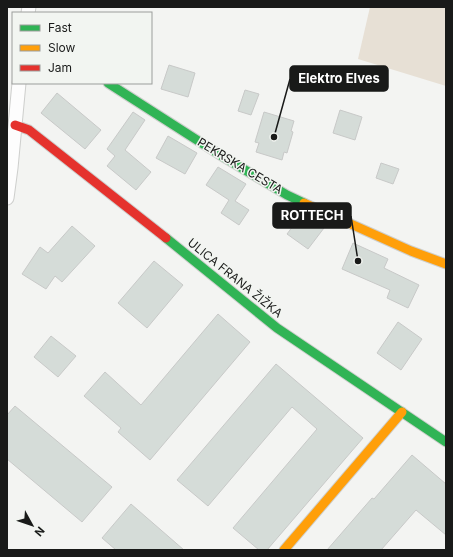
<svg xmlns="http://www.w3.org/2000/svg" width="453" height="557" viewBox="0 0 453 557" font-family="Inter,sans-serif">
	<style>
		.green { fill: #e7e0d5 }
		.building { fill: #d5dcd8; stroke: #c8c9c8 }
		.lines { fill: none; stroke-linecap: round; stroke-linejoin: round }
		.street-casing { stroke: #cecfcd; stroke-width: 15 }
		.fast-casing { stroke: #cecfcd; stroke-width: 11 }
		.slow-casing { stroke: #cecfcd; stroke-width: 11 }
		.jam-casing { stroke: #cecfcd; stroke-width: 11 }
		.street { stroke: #fdfdfd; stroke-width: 13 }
		.fast { stroke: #30b455; stroke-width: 9 }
		.slow { stroke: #ff9f0a; stroke-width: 9 }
		.jam { stroke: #e5322d; stroke-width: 9 }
		.labels { text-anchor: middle; stroke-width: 3; stroke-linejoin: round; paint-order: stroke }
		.street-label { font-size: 12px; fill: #191a19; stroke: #f2f5f1 }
		.leader { fill: none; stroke: #191a19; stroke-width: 1.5 }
		.callout-dot { fill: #191a19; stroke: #f2f5f1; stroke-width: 1.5 }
		.callout { fill: #191a19; stroke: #191a19; stroke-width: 1.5 }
		.callout-label { font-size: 13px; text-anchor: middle; font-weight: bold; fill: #fff }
	</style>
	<rect width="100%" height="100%" fill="#f3f4f2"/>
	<!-- green -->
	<path class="green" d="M370,7H446V86L358,59Z"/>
	<!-- building -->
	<path class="building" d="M169,65L195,73L188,97L161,89Z
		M245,90L259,94L251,115L238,111Z
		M57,93L101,130L85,149L41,113Z
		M340,110L362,117L355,140L333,133Z
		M133,112L145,120L125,150L151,172L136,190L107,166L115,156L107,149Z
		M264,112L294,121L291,131L293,132L287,153L284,152L282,160L256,152L259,143L255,142Z
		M168,136L197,153L185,174L156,158Z
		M381,163L399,169L393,184L376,178Z
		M218,167L246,184L235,201L249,210L239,225L221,213L229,200L206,185Z
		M302,214L309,217L324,228L308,249L287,234Z
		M72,226L95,246L62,282L55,276L46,289L22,274L40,247L48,253Z
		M353,243L388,259L384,268L419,285L408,308L387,298L390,290L342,269Z
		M154,261L183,285L147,328L118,303Z
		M218,314L250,342L150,460L118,432L121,428L84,396L105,372L141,405Z
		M398,322L422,339L401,370L377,353Z
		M51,336L76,356L58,377L34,357Z
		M276,364L363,438L267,550H259L233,528L317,429L292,407L208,506L177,480Z
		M15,406L112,487L82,522L7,459V415Z
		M412,455L446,484V535L416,510L381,550H327L372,498L374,499Z
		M131,504L184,550H116L102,538Z"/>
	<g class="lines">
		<defs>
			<path id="street" d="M28,13L29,7
				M7,198L11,168L19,83"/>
			<path id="fast" d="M108,83L225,158L287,195L304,203
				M166,238L277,328L446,442"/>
			<path id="slow" d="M304,203L411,251L446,264
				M284,550L402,412"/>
			<path id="jam" d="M15,125L29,130L166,238"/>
		</defs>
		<!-- street casing -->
		<use href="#street" class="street-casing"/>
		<!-- fast casing -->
		<use href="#fast" class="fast-casing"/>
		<!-- slow casing -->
		<use href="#slow" class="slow-casing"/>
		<!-- jam casing -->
		<use href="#jam" class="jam-casing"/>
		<!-- street -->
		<use href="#street" class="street"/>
		<!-- fast -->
		<use href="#fast" class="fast"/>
		<!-- slow -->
		<use href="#slow" class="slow"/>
		<!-- jam -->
		<use href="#jam" class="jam"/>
	</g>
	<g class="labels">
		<!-- street labels -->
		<g class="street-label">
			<text transform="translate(240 166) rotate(31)" y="4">PEKRSKA CESTA</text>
			<text transform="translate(235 278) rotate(39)" y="4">ULICA FRANA ŽIŽKA</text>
		</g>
	</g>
	<!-- callouts -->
	<path class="leader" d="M274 137L290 79M358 261L351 216"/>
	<g class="callout-dot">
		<circle cx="274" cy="137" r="4"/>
		<circle cx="358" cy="261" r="4"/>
	</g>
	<g class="callout">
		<rect x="290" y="66" width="98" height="25" rx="4"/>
		<rect x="273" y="203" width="78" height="25" rx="4"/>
	</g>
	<g class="callout-label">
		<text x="339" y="83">Elektro Elves</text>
		<text x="312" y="220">ROTTECH</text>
	</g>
	<!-- border -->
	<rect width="453" height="557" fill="none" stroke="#191a19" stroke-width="16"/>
	<!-- legend -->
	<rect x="12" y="12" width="140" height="72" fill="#f2f5f1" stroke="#9b9d9b"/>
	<rect x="20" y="25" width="20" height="6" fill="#30b455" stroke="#9b9d9b"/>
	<text x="48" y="32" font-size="12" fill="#191a19">Fast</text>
	<rect x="20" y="45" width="20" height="6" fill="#ff9f0a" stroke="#9b9d9b"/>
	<text x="48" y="52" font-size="12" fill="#191a19">Slow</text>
	<rect x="20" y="65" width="20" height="6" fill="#e5322d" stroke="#9b9d9b"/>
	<text x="48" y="72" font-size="12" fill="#191a19">Jam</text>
	<!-- north arrow -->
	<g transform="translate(32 525) rotate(130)" stroke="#f2f5f1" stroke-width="3" paint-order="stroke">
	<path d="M0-3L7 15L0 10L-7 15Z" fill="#191a19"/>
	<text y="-6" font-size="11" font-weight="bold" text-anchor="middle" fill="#191a19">N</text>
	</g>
</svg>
